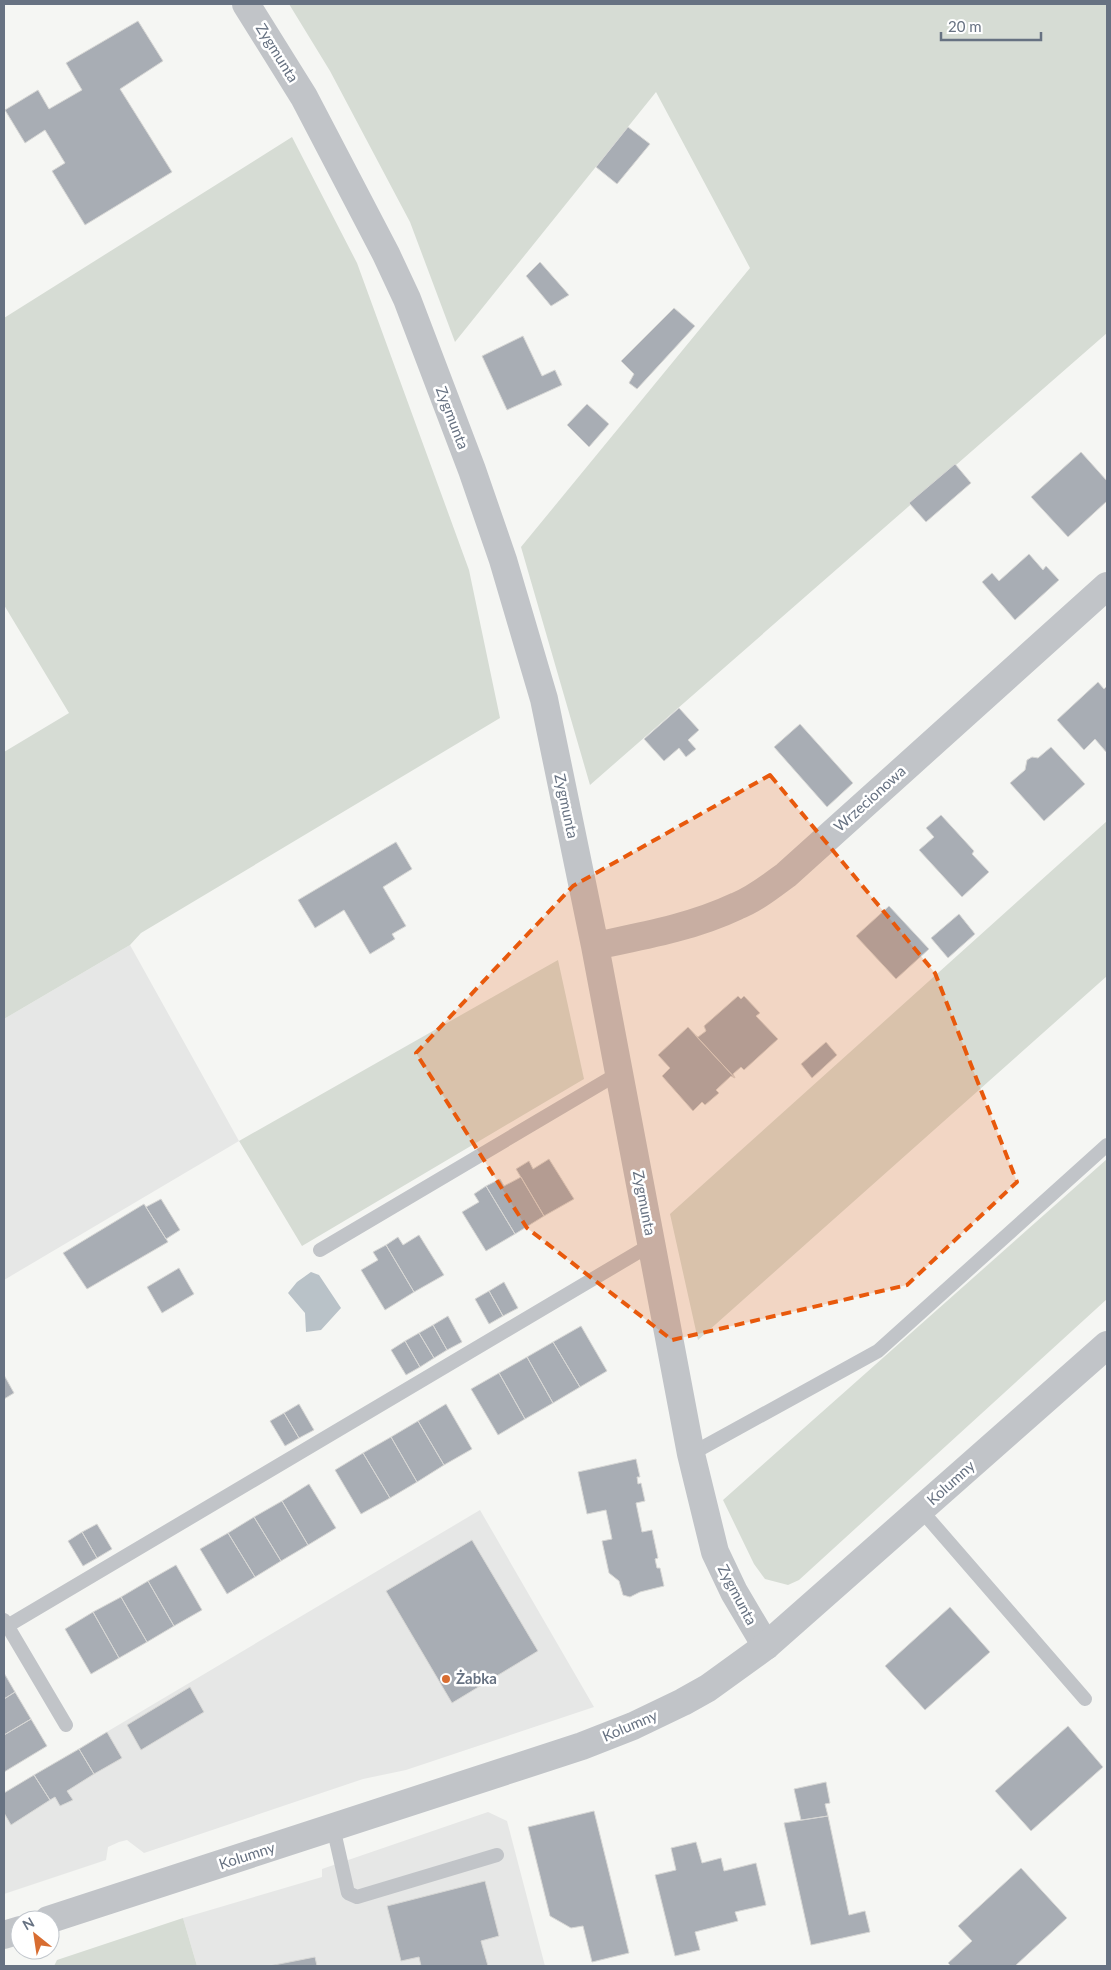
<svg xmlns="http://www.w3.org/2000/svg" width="1111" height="1970" viewBox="0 0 1111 1970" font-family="Lato,sans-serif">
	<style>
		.built { fill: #e6e7e6 }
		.green { fill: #d6dcd4 }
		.water { fill: #b9c2c8 }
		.building { fill: #a8adb4; stroke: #d7d7d5 }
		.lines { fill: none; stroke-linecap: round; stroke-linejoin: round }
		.service { stroke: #c1c4c8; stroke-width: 14 }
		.minor { stroke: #c1c4c8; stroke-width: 28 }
		.tertiary { stroke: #c1c4c8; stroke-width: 28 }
		.marked { fill: #e8590c; fill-opacity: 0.2; stroke: #e8590c; stroke-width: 4; stroke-dasharray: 10 6; stroke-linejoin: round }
		.poi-dot { fill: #d86d31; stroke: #fff; stroke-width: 2 }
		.labels { text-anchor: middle; stroke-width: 5; stroke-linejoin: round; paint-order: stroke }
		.street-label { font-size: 15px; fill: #677282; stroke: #fff }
		.poi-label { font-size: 15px; font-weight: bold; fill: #677282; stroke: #fff; text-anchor: start }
	</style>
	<rect width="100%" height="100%" fill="#f5f6f3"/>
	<!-- built -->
	<path class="built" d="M130,945L239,1141L4,1280V1019Z
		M480,1510L594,1707L406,1770L363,1779L144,1853L127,1840L119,1842L108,1847L106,1860L4,1894V1793Z
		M488,1812L507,1821L545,1966H197L183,1918L322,1877V1869Z"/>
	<!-- green -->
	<path class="green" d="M289,4H1107V333L590,785L521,547L750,268L656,92L455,342L410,222L330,71Z
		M292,137L357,263L469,570L500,718L141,933L130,945L4,1019V752L69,713L4,605V318Z
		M1107,821V976L698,1340L670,1214Z
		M558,960L584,1079L302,1246L239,1141Z
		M1107,1159V1299L799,1580L788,1585L765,1579L754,1564L723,1500Z
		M183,1918L197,1966H54L57,1960Z"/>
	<!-- water -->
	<path class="water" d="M311,1272L319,1275L341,1308L321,1330L306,1332L305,1313L288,1293L297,1282Z"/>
	<!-- building -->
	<path class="building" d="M138,21L163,61L120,89L172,172L85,225L52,171L65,163L45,130L25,143L5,110L38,90L49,109L82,90L66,63Z
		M628,127L650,144L617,184L596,167Z
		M540,262L569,295L551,306L526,276Z
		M674,308L695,326L637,389L629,383L634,374L621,361Z
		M523,336L542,376L555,370L562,385L507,410L482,356Z
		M587,404L609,424L589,447L567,425Z
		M1081,452L1107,481V501L1068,537L1031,497Z
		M955,464L971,483L926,522L909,503Z
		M1029,554L1043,570L1046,566L1059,580L1015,620L982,582L992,573L999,581Z
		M1098,682L1104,689L1107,686V753L1095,739L1084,750L1057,720Z
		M679,708L699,730L688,740L696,749L686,757L679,748L664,761L644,739Z
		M800,724L853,783L827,807L774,747Z
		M1051,747L1085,784L1044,821L1010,783L1025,770L1027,760L1032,757L1038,758Z
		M941,815L974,851L972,854L989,872L962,897L919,850L934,837L926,828Z
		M396,842L412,869L383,887L406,926L392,934L395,939L370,954L344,910L315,928L298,900Z
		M889,906L929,949L896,979L856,936Z
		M959,914L975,934L948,958L931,938Z
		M738,996L741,999L744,996L760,1013L756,1016L778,1039L744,1070L741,1067L733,1074L735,1078L695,1035L698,1037L706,1031L704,1026Z
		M688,1027L735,1078L731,1076L716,1090L719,1093L705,1105L702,1102L693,1111L662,1076L670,1068L658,1055Z
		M826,1042L837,1055L812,1078L801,1064Z
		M549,1159L574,1199L544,1216L516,1169L529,1161L533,1169Z
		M521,1177L544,1216L515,1234L486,1186L500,1179L504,1186Z
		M486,1186L515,1234L486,1251L462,1212L479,1202L474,1194Z
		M161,1199L180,1230L166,1239L146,1207Z
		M144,1204L168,1242L87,1289L63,1253Z
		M419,1235L444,1275L414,1292L386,1245L398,1237L403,1245Z
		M386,1245L414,1292L385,1310L361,1270L378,1260L373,1252Z
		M179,1268L194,1294L162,1313L147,1287Z
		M504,1282L518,1308L503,1316L489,1291Z
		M489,1291L503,1316L489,1324L475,1299Z
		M448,1316L462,1342L447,1350L433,1325Z
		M433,1325L447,1350L434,1358L419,1333Z
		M581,1326L607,1371L580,1387L553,1342Z
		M419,1333L434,1358L420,1367L405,1341Z
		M405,1341L420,1367L406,1375L391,1350Z
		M553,1342L580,1387L553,1403L527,1357Z
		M527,1357L553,1403L525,1419L499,1373Z
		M499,1373L525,1419L498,1435L471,1389Z
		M4,1375L14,1393L4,1399Z
		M299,1404L314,1430L299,1438L284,1413Z
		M446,1404L472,1449L444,1465L418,1421Z
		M284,1413L299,1438L285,1446L270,1421Z
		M418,1421L444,1465L417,1482L391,1437Z
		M391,1437L417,1482L390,1498L363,1453Z
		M363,1453L390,1498L361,1514L335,1470Z
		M636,1459L640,1477H637L638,1484L641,1483L645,1501L636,1503L642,1532L652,1530L658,1558L655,1559L657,1568H660L664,1586L640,1592L630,1597L623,1595L619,1581L609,1573L602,1541L612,1539L606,1510L587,1514L578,1472Z
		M309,1484L336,1528L308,1545L282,1501Z
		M282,1501L308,1545L281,1561L254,1517Z
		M254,1517L281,1561L255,1577L228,1533Z
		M97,1524L112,1549L97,1558L82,1532Z
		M82,1532L97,1558L83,1566L68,1541Z
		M228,1533L255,1577L227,1594L200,1549Z
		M472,1540L538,1651L452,1703L386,1591Z
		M176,1565L202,1610L174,1626L148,1581Z
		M148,1581L174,1626L147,1642L121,1597Z
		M121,1597L147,1642L119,1658L93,1612Z
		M950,1607L990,1652L925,1710L885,1666Z
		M93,1612L119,1658L91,1674L65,1629Z
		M4,1673L15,1692L4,1699Z
		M190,1687L204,1712L141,1750L127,1725Z
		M15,1692L31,1719L4,1735V1699Z
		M31,1719L47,1746L4,1772V1735Z
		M1068,1726L1103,1767L1031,1831L995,1791Z
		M107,1732L122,1758L94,1774L79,1749Z
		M79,1749L94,1774L67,1791L73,1800L60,1806L55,1797L50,1800L34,1775Z
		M34,1775L50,1800L11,1825L4,1813V1793Z
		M826,1782L830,1803L825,1804L828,1816L801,1820L794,1789Z
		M594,1811L629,1953L592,1962L583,1926L571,1928L550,1916L528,1827Z
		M828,1816L849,1915L865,1911L870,1932L811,1945L784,1823Z
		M696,1842L702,1863L721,1858L724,1871L756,1863L766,1905L735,1912L738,1921L695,1932L700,1950L675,1956L655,1875L676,1870L671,1848Z
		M1021,1868L1067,1918L1015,1966H951L948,1963L972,1941L958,1926Z
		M485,1881L499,1936L481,1941L488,1966H421L419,1957L401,1961L387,1906Z
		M315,1957L317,1966H269Z"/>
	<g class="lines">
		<!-- service -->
		<path class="service" d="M320,1250L619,1073
			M691,1454L878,1351L1107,1145
			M921,1510L1085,1699
			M4,1620L66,1725
			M9,1625L652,1244
			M333,1827L348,1893L357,1897L497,1855"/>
		<!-- minor -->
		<path class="minor" d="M246,4L304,97L386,254L407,299L472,470L503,560L544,699L595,946L691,1454L715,1552L734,1592L766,1646
			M595,946C643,936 693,927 737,906C755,899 771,886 786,875L1107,586"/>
		<!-- tertiary -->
		<path class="tertiary" d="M48,1920L582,1746L633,1726L683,1702L708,1688L766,1646L1107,1345
			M4,1935L20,1930"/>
	</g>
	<!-- marked area -->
	<path class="marked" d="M770,775L935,973L1017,1182L907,1285L672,1340L527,1228L416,1053L573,886Z"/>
	<!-- markers -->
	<circle class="poi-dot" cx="446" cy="1679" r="5"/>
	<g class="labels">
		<!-- street labels -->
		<g class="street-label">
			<text transform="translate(277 53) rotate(58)" y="5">Zygmunta</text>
			<text transform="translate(452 418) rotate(69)" y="5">Zygmunta</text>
			<text transform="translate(870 799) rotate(-42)" y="5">Wrzecionowa</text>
			<text transform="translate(566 806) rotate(78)" y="5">Zygmunta</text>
			<text transform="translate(644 1203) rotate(79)" y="5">Zygmunta</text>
			<text transform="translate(951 1483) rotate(-42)" y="5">Kolumny</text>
			<text transform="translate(737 1595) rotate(62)" y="5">Zygmunta</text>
			<text transform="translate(630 1726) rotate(-23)" y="5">Kolumny</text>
			<text transform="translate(247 1856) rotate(-18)" y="5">Kolumny</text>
		</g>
		<!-- poi labels -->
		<g class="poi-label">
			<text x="456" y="1684">Żabka</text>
		</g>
	</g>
	<!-- border -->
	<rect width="1111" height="1970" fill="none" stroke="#677282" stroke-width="10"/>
	<!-- north arrow -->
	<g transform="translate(35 1935) rotate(330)"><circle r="24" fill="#ffffff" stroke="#c2c7cd"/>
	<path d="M0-4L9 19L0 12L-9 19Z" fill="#d86d31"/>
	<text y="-8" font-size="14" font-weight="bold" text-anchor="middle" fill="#677282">N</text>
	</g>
	<!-- scale -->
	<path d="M941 32v8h100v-8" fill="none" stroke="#677282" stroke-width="2.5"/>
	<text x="948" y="32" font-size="15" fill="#677282" stroke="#ffffff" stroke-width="4" paint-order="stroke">20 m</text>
</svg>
